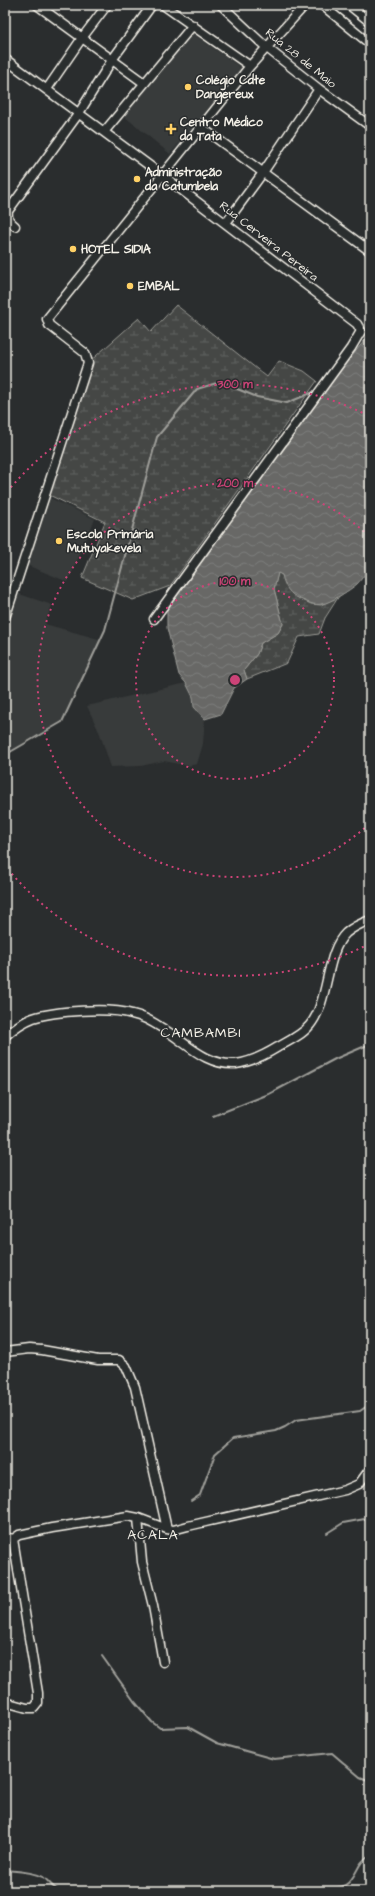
<svg xmlns="http://www.w3.org/2000/svg" width="375" height="1896" viewBox="0 0 375 1896" font-family="'Architects Daughter',sans-serif">
	<style>
		.built { fill: #373a3a }
		.wetland { fill: url(#wetland-marsh); stroke: #9c9c96 }
		.water { fill: url(#water-waves); stroke: #9f9f9a }
		.lines { fill: none; stroke-linecap: round; stroke-linejoin: round }
		.stream { stroke: #9f9f9a; stroke-width: 2 }
		.minor-casing { stroke: #f4f1e8; stroke-width: 11 }
		.minor { stroke: #2a2d2e; stroke-width: 8 }
		.ring { fill: none; stroke: #cc4377; stroke-width: 2; stroke-dasharray: 2 4 }
		.poi-dot { fill: #ffd166; stroke: #2a2d2e; stroke-width: 1.5 }
		.labels { text-anchor: middle; stroke-width: 3; stroke-linejoin: round; paint-order: stroke }
		.street-label { font-size: 12px; fill: #f4f1e8; stroke: #2a2d2e }
		.poi-label { font-size: 12px; font-weight: bold; fill: #f4f1e8; stroke: #2a2d2e; text-anchor: start }
		.quarter-label { font-size: 14px; letter-spacing: 1px; fill: #f4f1e8; stroke: #2a2d2e }
		.centre { fill: #cc4377; stroke: #2a2d2e; stroke-width: 2 }
		.ring-label { font-size: 12px; text-anchor: middle; font-weight: bold; fill: #cc4377; stroke: #2a2d2e; stroke-width: 3; stroke-linejoin: round; paint-order: stroke }
	</style>
	<defs>
		<pattern id="wetland-marsh" width="20" height="14" patternUnits="userSpaceOnUse"><rect width="20" height="14" fill="#444645"/><path d="M1 5h8M5 5V1M11 12h8M15 12V8" fill="none" stroke="#606160"/></pattern>
		<pattern id="water-waves" width="16" height="10" patternUnits="userSpaceOnUse"><rect width="16" height="10" fill="#676866"/><path d="M0 5q4-4 8 0t8 0" fill="none" stroke="#7d7e7c"/></pattern>
	</defs>
	<rect width="100%" height="100%" fill="#2a2d2e"/>
	<filter id="ink" filterUnits="userSpaceOnUse"><feTurbulence type="fractalNoise" baseFrequency=".025" numOctaves="2"/><feDisplacementMap in="SourceGraphic" scale="8" xChannelSelector="R" yChannelSelector="G"/><feConvolveMatrix kernelMatrix="1 2 1 2 8 2 1 2 1" color-interpolation-filters="sRGB"/></filter>
	<g filter="url(#ink)">
		<!-- built -->
		<path class="built" d="M192,33L243,69L170,154L124,116Z
			M48,497L95,519L68,582L24,564Z
			M5,589L52,605L45,624L102,640L62,722L5,755Z
			M186,683L193,697L194,707L205,719L203,744L197,764L188,766L164,761L141,766L111,767L100,734L87,706Z"/>
		<!-- wetland -->
		<path class="wetland" d="M176,305L267,377L279,361L304,371L317,381L170,586L133,600L82,578L105,522L45,493L88,363L139,318L151,332Z
			M278,572L282,575L295,596L311,604L321,605L339,596L325,618L319,634L299,637L287,663L247,679L244,670L257,654L261,643L278,633L283,624L274,589Z"/>
		<!-- water -->
		<path class="water" d="M370,334V570C364,574 362,579 357,584C350,590 330,603 322,604C314,606 307,602 300,599C289,594 285,587 282,575L278,573L274,589L283,624L278,633L261,643L257,654L244,670L247,679L234,688L221,714L205,719L194,707L193,697L186,683L179,675L167,628V610L346,363Z"/>
		<g class="lines">
			<!-- stream -->
			<path class="stream" d="M5,755L62,722L105,630L157,437L197,389L220,382L257,397L287,403L316,391
				M213,1116L269,1094L335,1059L370,1044
				M191,1501L200,1495L215,1454L233,1438L276,1431L285,1427L296,1420L360,1411L370,1404
				M327,1533L343,1523L370,1518
				M102,1656L134,1701L152,1722L160,1728L188,1727L217,1743L274,1759L332,1753L360,1777L370,1781
				M5,1870C17,1871 31,1871 43,1877C49,1881 52,1888 60,1891
				M324,1891C331,1889 343,1888 348,1883C358,1874 357,1862 370,1856"/>
			<defs>
				<path id="minor" d="M37,5L144,83
					M163,5L250,66
					M221,5L267,48L319,89L370,126
					M322,5L370,44
					M349,5L370,22
					M5,59L162,175L357,324L361,331L351,348L154,619
					M47,89L82,38L107,5
					M201,127L370,251
					M104,132L193,25
					M226,223L262,174L319,89
					M15,226C9,221 7,219 8,211L79,113L112,60L152,5
					M5,618L88,363L85,353L49,325L47,319L250,66L305,5
					M5,1036C13,1029 22,1022 33,1018C55,1011 109,1007 132,1014C142,1016 153,1022 162,1028C186,1042 205,1066 236,1064C251,1062 265,1055 278,1047C289,1041 302,1035 310,1025C330,1000 325,953 346,933C353,927 362,923 370,920
					M5,1352L29,1349L42,1350L98,1360H119L126,1366L135,1387L167,1529L173,1530L188,1526L345,1490L359,1484L370,1469
					M138,1518L142,1562L153,1606L163,1662
					M5,1537L13,1539L19,1535L52,1528L128,1516L138,1518L167,1529
					M5,1702L27,1708H34L38,1703V1693L13,1539"/>
			</defs>
			<!-- minor casing -->
			<use href="#minor" class="minor-casing"/>
			<!-- minor -->
			<use href="#minor" class="minor"/>
		</g>
	</g>
	<!-- distance rings -->
	<g class="ring">
		<circle cx="235" cy="680" r="99"/>
		<path d="M369 824A197 197 0 1 1 369 536"/>
		<path d="M369 944A296 296 0 0 1 7 868M7 492A296 296 0 0 1 369 416"/>
	</g>
	<!-- markers -->
	<g class="poi-dot">
		<circle cx="188" cy="87" r="4"/>
		<path d="M169 123h4v4h4v4h-4v4h-4v-4h-4v-4h4z"/>
		<circle cx="137" cy="179" r="4"/>
		<circle cx="73" cy="249" r="4"/>
		<circle cx="130" cy="286" r="4"/>
		<circle cx="59" cy="541" r="4"/>
	</g>
	<g class="labels">
		<!-- street labels -->
		<g class="street-label">
			<text transform="translate(301 58) rotate(39)" y="4">Rua 28 de Maio</text>
			<text transform="translate(269 241) rotate(38)" y="4">Rua Cerveira Pereira</text>
		</g>
		<!-- poi labels -->
		<g class="poi-label">
			<text x="196" y="84">Colégio Cdte<tspan x="196" dy="14">Dangereux</tspan></text>
			<text x="180" y="126">Centro Médico<tspan x="180" dy="14">da Tata</tspan></text>
			<text x="145" y="176">Administração<tspan x="145" dy="14">da Catumbela</tspan></text>
			<text x="81" y="253">HOTEL SIDIA</text>
			<text x="138" y="290">EMBAL</text>
			<text x="67" y="538">Escola Primária<tspan x="67" dy="14">Mutuyakevela</tspan></text>
		</g>
		<!-- quarter labels -->
		<g class="quarter-label">
			<text x="201" y="1037">CAMBAMBI</text>
			<text x="153" y="1539">ACALA</text>
		</g>
	</g>
	<circle cx="235" cy="680" r="6" class="centre"/>
	<g class="ring-label">
		<text x="235" y="388">300 m</text>
		<text x="235" y="487">200 m</text>
		<text x="235" y="585">100 m</text>
	</g>
	<!-- margin -->
	<rect width="375" height="1896" fill="none" stroke="#2a2d2e" stroke-width="20"/>
	<rect x="10" y="10" width="355" height="1876" fill="none" stroke="#f4f1e8" stroke-width="1.5" filter="url(#ink)"/>
</svg>
